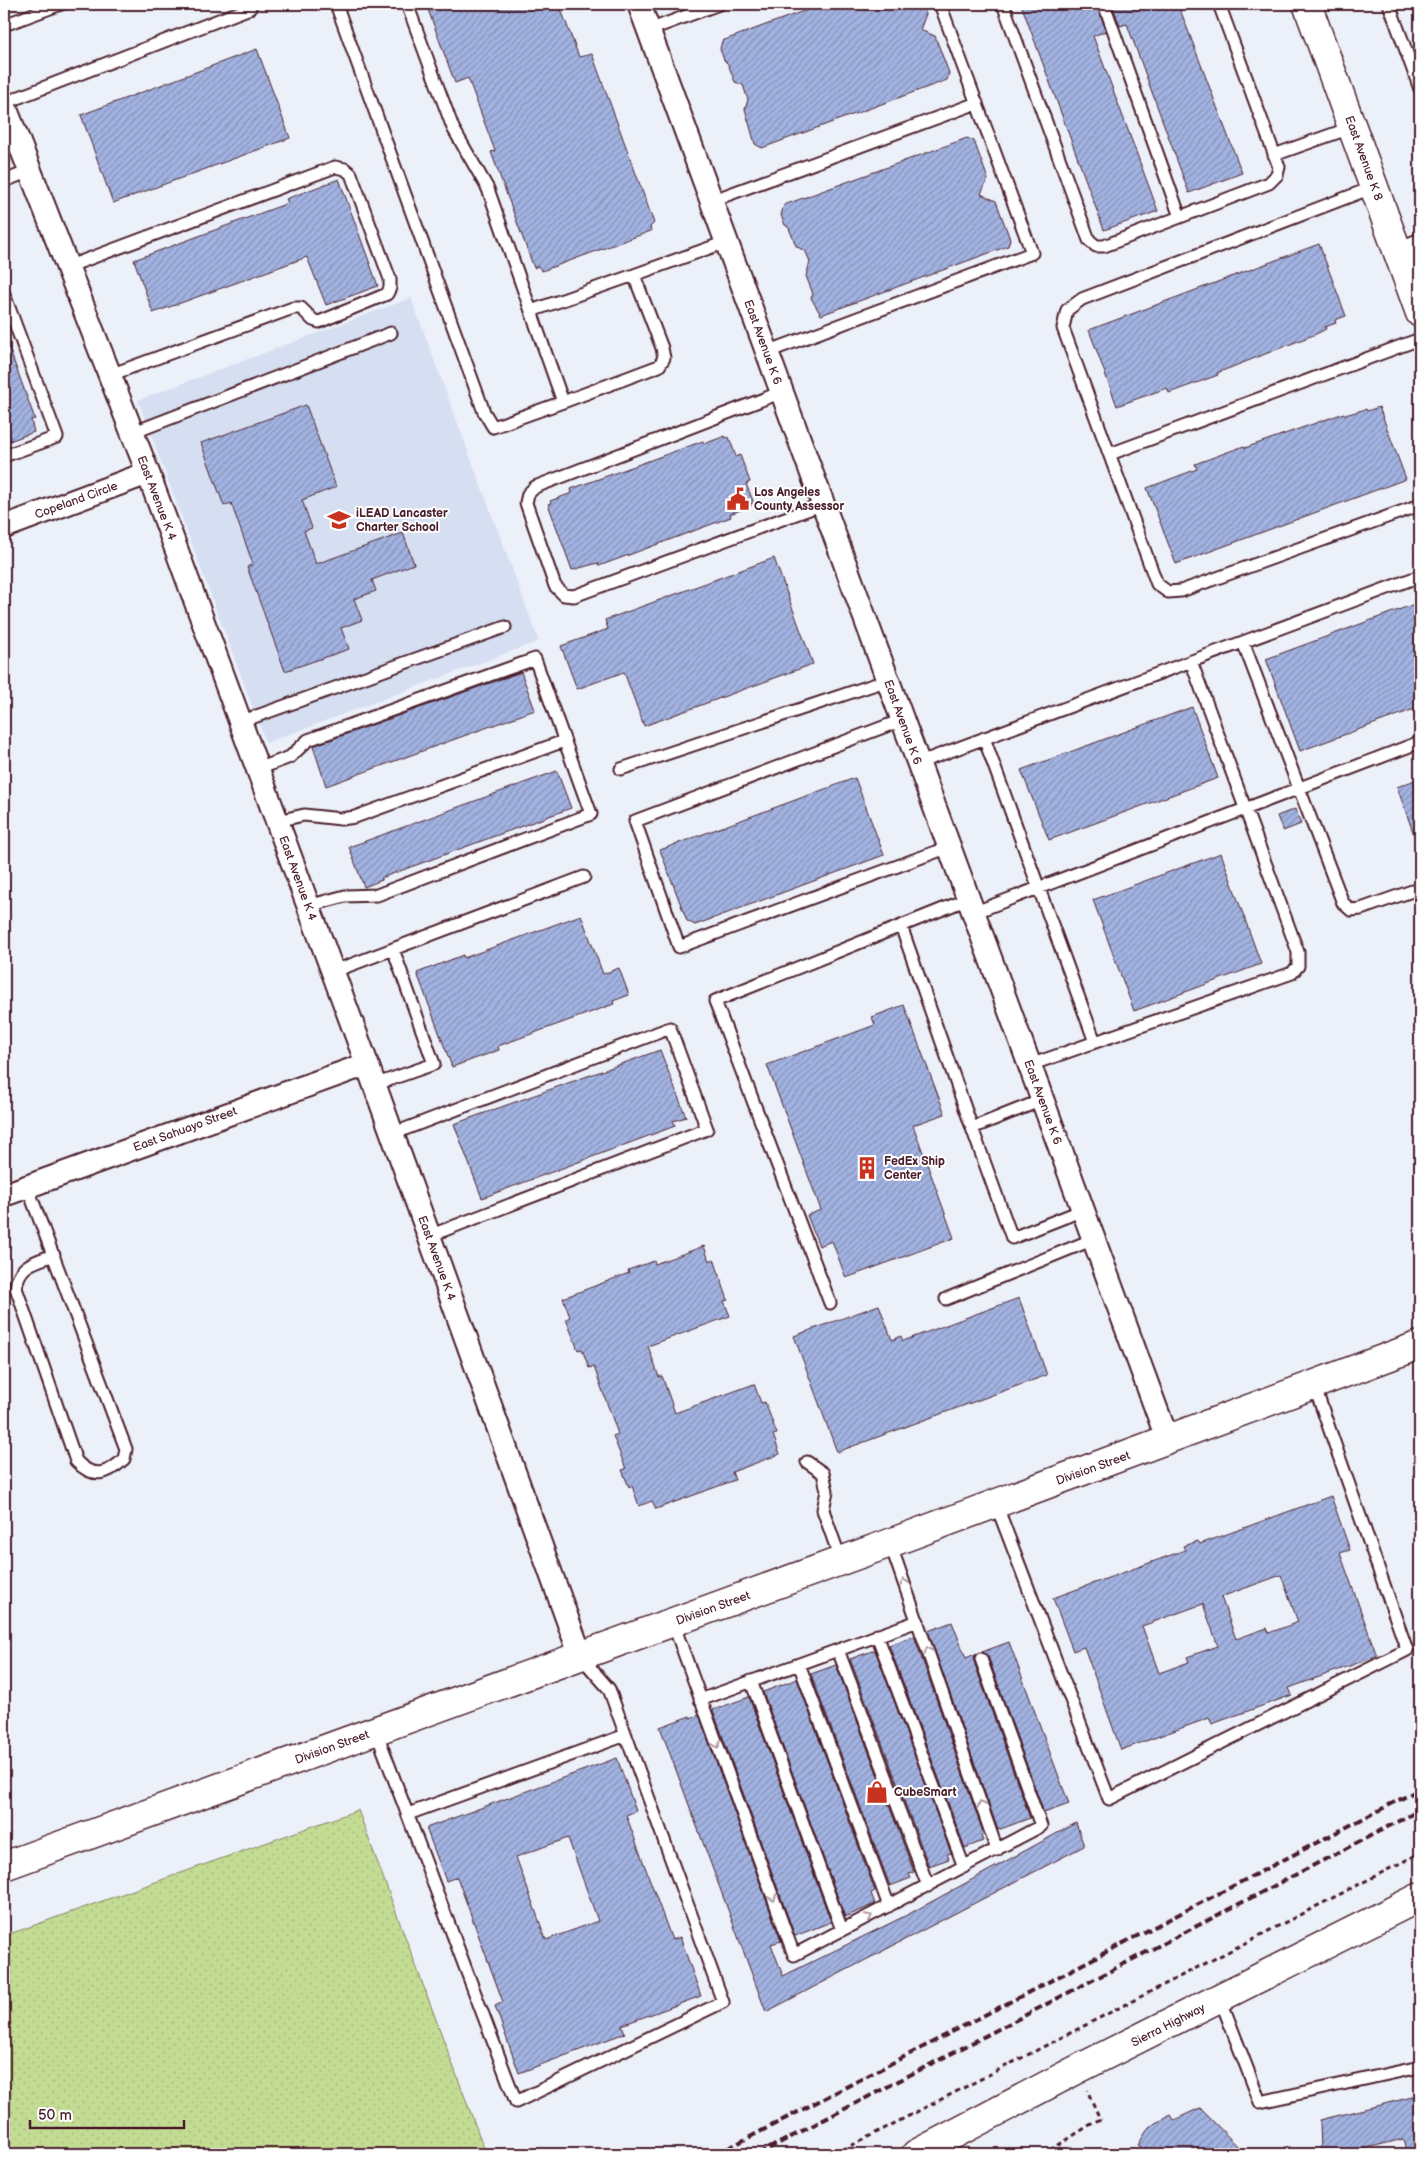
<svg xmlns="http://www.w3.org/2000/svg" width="1424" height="2158" viewBox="0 0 1424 2158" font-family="'Balsamiq Sans',sans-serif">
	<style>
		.built { fill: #d6def2 }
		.green { fill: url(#green-dots); stroke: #867e5f }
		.building { fill: url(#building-hatch); stroke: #4a1f2b; fill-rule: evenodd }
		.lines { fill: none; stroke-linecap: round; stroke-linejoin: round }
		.service-casing { stroke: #4a1f2b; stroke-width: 15 }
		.minor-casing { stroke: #4a1f2b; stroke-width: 26 }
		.tertiary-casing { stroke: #4a1f2b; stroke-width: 31 }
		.secondary-casing { stroke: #4a1f2b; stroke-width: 31 }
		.primary-casing { stroke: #4a1f2b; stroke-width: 31 }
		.path { stroke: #4a1f2b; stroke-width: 3; stroke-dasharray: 5 4; stroke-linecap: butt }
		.service { stroke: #fff; stroke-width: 11 }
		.minor { stroke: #fff; stroke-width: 22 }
		.tertiary { stroke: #fff; stroke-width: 28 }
		.secondary { stroke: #fff; stroke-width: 28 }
		.primary { stroke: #fff; stroke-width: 28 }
		.rail { stroke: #4a1f2b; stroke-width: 4; stroke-dasharray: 8 4; stroke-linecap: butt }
		.oneway { stroke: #ae9aa0 }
		.labels { text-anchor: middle; stroke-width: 4; stroke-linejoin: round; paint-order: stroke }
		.street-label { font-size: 12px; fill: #4a1f2b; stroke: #fff }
		.poi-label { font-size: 12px; font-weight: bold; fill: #4a1f2b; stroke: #fff; text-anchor: start }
	</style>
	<defs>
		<pattern id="green-dots" width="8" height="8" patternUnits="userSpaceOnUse" patternTransform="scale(1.25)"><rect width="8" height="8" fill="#c3dc93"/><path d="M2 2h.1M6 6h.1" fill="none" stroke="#a9bc7f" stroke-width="1.8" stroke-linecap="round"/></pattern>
		<pattern id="building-hatch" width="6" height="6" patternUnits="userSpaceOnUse" patternTransform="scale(1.25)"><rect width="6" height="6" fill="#a2b3e2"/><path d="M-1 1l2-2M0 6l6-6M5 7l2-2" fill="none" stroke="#8691b7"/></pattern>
	</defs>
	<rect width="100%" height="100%" fill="#ecf0f9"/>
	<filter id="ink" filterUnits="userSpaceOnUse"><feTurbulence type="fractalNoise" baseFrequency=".02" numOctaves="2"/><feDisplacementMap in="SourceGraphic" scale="10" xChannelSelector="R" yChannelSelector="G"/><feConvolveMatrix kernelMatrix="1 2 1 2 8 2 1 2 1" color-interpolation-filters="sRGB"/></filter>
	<g filter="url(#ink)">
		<!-- built -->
		<path class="built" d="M411,298L539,641L266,743L138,400Z"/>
		<!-- green -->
		<path class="green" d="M358,1810L486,2154H4V1936Z"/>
		<!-- building -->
		<path class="building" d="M426,4H559L579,57L592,54L654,223L650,227L651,231L542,271L538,266L534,268L491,152L495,151L468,78L455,83Z
			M823,4H923L926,14L920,30L935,36L949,73L947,80L762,148L755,144L745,109L748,100L743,85L735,82L728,64L724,60L720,49L722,41Z
			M1021,4H1097L1106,31L1093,36L1158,211L1104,230Z
			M1112,4H1178L1242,173L1189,193L1127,24L1120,26Z
			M257,49L290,138L113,203L81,115Z
			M967,138L974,141L988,179L981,194L996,201L1010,239L1008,246L821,315L811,298L813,294L806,276L810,262L806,252L796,246L789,228L785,225L781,215L784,205Z
			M339,179L378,286L326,305L307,257L153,313L134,260L288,203L286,199Z
			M1319,244L1346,316L1335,320L1336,323L1325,327L1326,329L1316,334L1217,373L1218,375L1169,393L1167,388L1117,406L1089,330Z
			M6,340L35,419L31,420L34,432L4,443V341Z
			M306,405L336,487L302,500L312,528L304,531L316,564L403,533L414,564L372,580L376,591L354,599L362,620L341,628L349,649L285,671L247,567L253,564L231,503L224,506L201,443Z
			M1379,407L1406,479L1176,564L1147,488L1197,469L1195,464L1244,446L1245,448L1344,413L1345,415L1366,409L1367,411Z
			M725,436L726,438L729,437L736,457L740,455L750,482L746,484L754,503L750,504L751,506L730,514L731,517L599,566L598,563L572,570L548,504L551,503L550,501L572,493L571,489L703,441L704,444Z
			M774,558L813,664L644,726L624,672L577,689L561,646L608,629L605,620Z
			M1420,602V707L1300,751L1266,659Z
			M521,672L535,710L326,786L313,746Z
			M1192,707L1218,778L1049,840L1021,770Z
			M557,771L571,808L381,878L382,880L364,887L349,847Z
			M855,778L884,855L695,925L687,921L660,850Z
			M1420,778V846H1418L1397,787Z
			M1295,809L1301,824L1283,831L1277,816Z
			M1221,853L1261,964L1134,1011L1093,900Z
			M581,915L603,974L619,968L629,995L613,1001L614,1004L498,1046L499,1050L452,1067L417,973L463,955L464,958Z
			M904,1005L945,1114L913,1125L954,1238L846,1278L832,1241L819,1246L807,1215L821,1210L767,1065L875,1025L872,1017Z
			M660,1050L686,1117L673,1121L675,1126L482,1198L454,1124Z
			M704,1246L709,1261L714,1259L728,1300L724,1301L730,1316L648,1346L659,1377L662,1376L675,1413L754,1384L761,1403L765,1402L777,1434L773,1435L780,1454L732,1472L735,1480L656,1509L652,1501L639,1506L632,1486L629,1487L622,1470L626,1469L613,1436L618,1434L594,1367L589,1368L582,1349L578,1350L566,1319L570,1317L563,1298L629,1273L628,1270L654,1261L655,1264Z
			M1019,1298L1047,1375L837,1452L794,1336L879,1305L892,1340L901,1336L903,1341Z
			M1331,1496L1350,1550L1340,1553L1377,1656L1289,1688L1292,1695L1212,1724L1209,1718L1121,1750L1084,1647L1073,1651L1053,1598L1185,1550L1183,1546L1198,1541L1200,1544ZM1281,1575L1298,1622L1269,1633L1267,1628L1236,1639L1221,1597ZM1203,1604L1218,1646L1187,1657L1189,1662L1159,1673L1142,1626Z
			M952,1622L966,1658L975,1654L974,1662L1030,1818L998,1830L928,1631Z
			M914,1636L984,1835L981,1836L983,1841L965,1848L889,1645Z
			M1009,1642L1069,1804L1044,1813L988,1656L982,1652Z
			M875,1650L951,1853L947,1854L949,1859L929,1866L850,1659Z
			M836,1665L914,1872L909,1874L911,1878L890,1886L811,1674Z
			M797,1679L875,1891L871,1893L875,1904L845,1917L763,1692Z
			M749,1697L831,1922L795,1936L713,1710Z
			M699,1715L781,1941L771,1944L783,1976L909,1914L1076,1823L1084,1846L766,2012L660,1727L690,1716V1718Z
			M617,1758L636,1811L626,1815L672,1940L680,1937L701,1996L622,2025L625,2033L519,2073L495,2006L503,2002L457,1877L446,1881L426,1828ZM568,1838L598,1921L546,1940L516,1857Z
			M1420,2095V2154H1407L1403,2139L1343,2154H1321L1320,2120Z
			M1200,2108L1245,2154H1136L1141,2147L1138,2145L1149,2127L1171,2115L1174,2120Z"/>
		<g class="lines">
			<defs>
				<path id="service" d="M336,4L484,412L493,427L563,402L488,189L453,128L407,4
					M1003,4L1089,240L1096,246H1104L1269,183L1277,175L1279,167L1219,4
					M1104,4L1180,217
					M1389,4L1420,89
					M4,25L61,4
					M649,30L719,4
					M4,103L250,8
					M1274,155L1353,127
					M4,181L30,171
					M1374,187L1082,299L1067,310L1063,328L1157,584L1168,592L1181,591L1420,505
					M711,201L977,103
					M67,267L335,167L345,169L351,174L390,279V288L387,294L319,322L313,320L301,308H293L110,375
					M634,275L726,242
					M4,294L57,437L4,456
					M531,311L634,275L662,348L664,358L659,366L563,402
					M767,352L1032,253L940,4
					M782,392L535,487L528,494L526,503L555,586L564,595L574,596L823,504
					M132,433L391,333
					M1110,454L1420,339
					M1243,642L1343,903L1351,910L1361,909L1412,891
					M902,720L635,821L679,947L949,847
					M240,722L505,627
					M984,738L1095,1042
					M918,763L1420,576
					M258,769L290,757L308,740L535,659L591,814L377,895L345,896L308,906
					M621,769L888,680
					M277,821L304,815L341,819L355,817L564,741
					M968,899L901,926L972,1128
					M973,913L1420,742
					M332,972L584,877
					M1030,1065L1292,973L1298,966V952L1191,661
					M374,1085L434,1064L393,949
					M1042,1100L972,1128L1012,1238L1083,1210
					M392,1134L670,1028L707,1129L429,1236
					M27,1186L126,1449L124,1459C107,1475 93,1479 76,1461L16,1288C18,1265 34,1262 54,1255
					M946,1299L1094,1239
					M830,1303L715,1001L901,926
					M807,1462L823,1473L827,1491L823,1510L841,1561
					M996,1504L1109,1799L1407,1650L1314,1385
					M890,1543L997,1850
					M673,1623L794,1955L1041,1826L981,1659
					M877,1635L964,1867
					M838,1650L928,1886
					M799,1664L889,1906
					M751,1681L842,1930
					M700,1700L918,1621
					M376,1731L516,2102L723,2002L609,1689L581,1657
					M408,1814L626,1735
					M1220,1998L1260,2102L1420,2067"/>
				<path id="minor" d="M639,4L1168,1441
					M4,104L148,473L367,1064L581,1657
					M1398,254L1420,245
					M4,527L148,473
					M4,1195L367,1064"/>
				<path id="tertiary" d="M1307,4L1420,313"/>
				<path id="secondary" d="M4,1866L890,1543L1420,1345"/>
				<path id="primary" d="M916,2154L1078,2069L1420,1897"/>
			</defs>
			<!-- service casing -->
			<use href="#service" class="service-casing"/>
			<!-- minor casing -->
			<use href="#minor" class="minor-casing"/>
			<!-- tertiary casing -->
			<use href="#tertiary" class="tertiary-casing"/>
			<!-- secondary casing -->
			<use href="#secondary" class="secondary-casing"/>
			<!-- primary casing -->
			<use href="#primary" class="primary-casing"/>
			<!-- path -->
			<path class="path" d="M835,2154L1420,1853
				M1042,2154C1063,2144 1080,2130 1100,2119L1087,2090"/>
			<!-- service -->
			<use href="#service" class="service"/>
			<!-- minor -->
			<use href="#minor" class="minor"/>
			<!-- tertiary -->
			<use href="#tertiary" class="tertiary"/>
			<!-- secondary -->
			<use href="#secondary" class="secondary"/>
			<!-- primary -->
			<use href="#primary" class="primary"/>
			<!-- rail -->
			<path class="rail" d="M717,2154L1420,1789
				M758,2154L1420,1810"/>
		</g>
		<!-- one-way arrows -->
		<defs><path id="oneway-chevron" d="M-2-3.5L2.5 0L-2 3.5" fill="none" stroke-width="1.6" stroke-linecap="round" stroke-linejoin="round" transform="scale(1.25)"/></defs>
		<g class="oneway">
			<use href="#oneway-chevron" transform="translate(904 1582) rotate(-109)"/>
			<use href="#oneway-chevron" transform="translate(928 1650) rotate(-109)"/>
			<use href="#oneway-chevron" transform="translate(717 1745) rotate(70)"/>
			<use href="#oneway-chevron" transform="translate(981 1804) rotate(-109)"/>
			<use href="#oneway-chevron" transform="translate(773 1898) rotate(70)"/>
			<use href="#oneway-chevron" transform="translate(869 1917) rotate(-27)"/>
		</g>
	</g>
	<!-- icons -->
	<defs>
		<symbol id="civic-bare" viewBox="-9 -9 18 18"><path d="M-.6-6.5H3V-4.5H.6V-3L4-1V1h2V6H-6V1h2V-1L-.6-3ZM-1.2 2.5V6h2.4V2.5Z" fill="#c8321e" stroke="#fff" stroke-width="2.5" paint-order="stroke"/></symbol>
		<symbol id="school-bare" viewBox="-9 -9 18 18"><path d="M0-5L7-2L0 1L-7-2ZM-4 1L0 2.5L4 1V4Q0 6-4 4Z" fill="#c8321e" stroke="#fff" stroke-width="2.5" paint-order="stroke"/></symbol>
		<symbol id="building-bare" viewBox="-9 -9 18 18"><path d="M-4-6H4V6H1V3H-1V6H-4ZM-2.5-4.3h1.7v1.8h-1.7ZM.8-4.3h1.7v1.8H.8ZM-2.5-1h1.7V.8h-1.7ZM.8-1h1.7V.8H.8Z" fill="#c8321e" stroke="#fff" stroke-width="2.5" paint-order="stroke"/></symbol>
		<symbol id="shop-bare" viewBox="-9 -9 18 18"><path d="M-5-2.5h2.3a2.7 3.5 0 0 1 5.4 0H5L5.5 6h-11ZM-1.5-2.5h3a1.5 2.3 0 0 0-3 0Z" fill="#c8321e" stroke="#fff" stroke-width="2.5" paint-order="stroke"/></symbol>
	</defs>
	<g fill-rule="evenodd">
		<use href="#civic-bare" x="722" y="483" width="32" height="32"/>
		<use href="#school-bare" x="323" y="504" width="32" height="32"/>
		<use href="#building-bare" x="851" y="1152" width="32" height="32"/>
		<use href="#shop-bare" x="861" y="1776" width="32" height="32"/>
	</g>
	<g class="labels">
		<!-- street labels -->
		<g class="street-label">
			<text transform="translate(1364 158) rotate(70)" y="4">East Avenue K 8</text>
			<text transform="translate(763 342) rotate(70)" y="4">East Avenue K 6</text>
			<text transform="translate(157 498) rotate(69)" y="4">East Avenue K 4</text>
			<text transform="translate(76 500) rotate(-20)" y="4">Copeland Circle</text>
			<text transform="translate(903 722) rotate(70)" y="4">East Avenue K 6</text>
			<text transform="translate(298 878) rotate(70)" y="4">East Avenue K 4</text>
			<text transform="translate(1043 1102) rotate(70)" y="4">East Avenue K 6</text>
			<text transform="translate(185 1129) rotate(-20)" y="4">East Sahuayo Street</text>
			<text transform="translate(437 1258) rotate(70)" y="4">East Avenue K 4</text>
			<text transform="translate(1093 1468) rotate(-20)" y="4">Division Street</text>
			<text transform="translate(713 1608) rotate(-20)" y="4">Division Street</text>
			<text transform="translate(332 1747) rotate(-20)" y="4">Division Street</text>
			<text transform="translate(1168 2025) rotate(-27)" y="4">Sierra Highway</text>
		</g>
		<!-- poi labels -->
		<g class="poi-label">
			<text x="754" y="496">Los Angeles<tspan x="754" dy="14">County Assessor</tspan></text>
			<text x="356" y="517">iLEAD Lancaster<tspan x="356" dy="14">Charter School</tspan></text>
			<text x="884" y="1165">FedEx Ship<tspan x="884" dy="14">Center</tspan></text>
			<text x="894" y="1796">CubeSmart</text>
		</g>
	</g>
	<!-- margin -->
	<rect width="1424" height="2158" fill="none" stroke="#fff" stroke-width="20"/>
	<rect x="10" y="10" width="1404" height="2138" fill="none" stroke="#4a1f2b" stroke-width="2" filter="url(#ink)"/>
	<!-- scale -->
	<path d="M30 2120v8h154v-8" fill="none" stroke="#4a1f2b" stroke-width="2.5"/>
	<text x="38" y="2120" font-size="15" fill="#4a1f2b" stroke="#ffffff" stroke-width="4" paint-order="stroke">50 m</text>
</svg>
